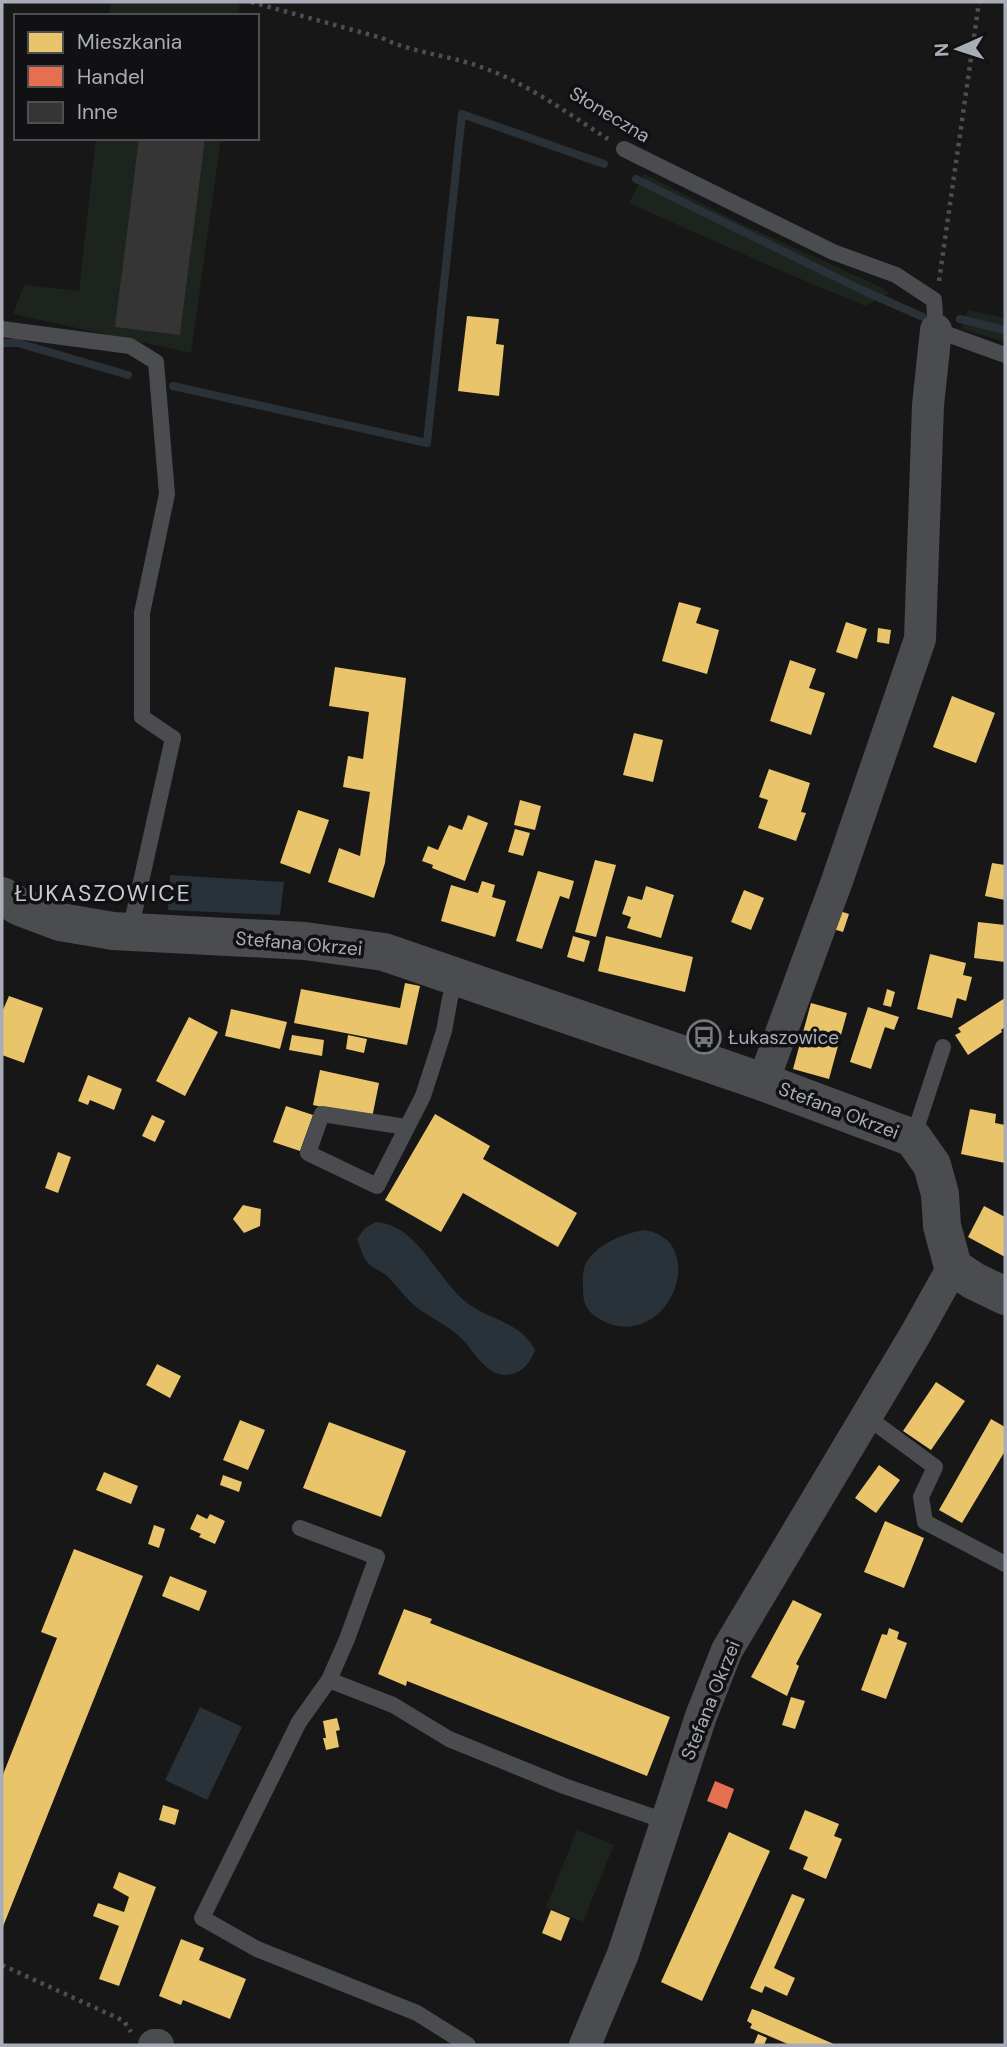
<svg xmlns="http://www.w3.org/2000/svg" width="1007" height="2047" viewBox="0 0 1007 2047" font-family="'DM Sans',sans-serif">
	<style>
		.green { fill: #1d241e }
		.water { fill: #2a3239 }
		.homes { fill: #e9c46a }
		.shops { fill: #e76f51 }
		.lines { fill: none; stroke-linecap: round; stroke-linejoin: round }
		.stream { stroke: #2a3239; stroke-width: 8 }
		.building { fill: #353536 }
		.path { stroke: #4d4e52; stroke-width: 4.5; stroke-dasharray: 3.5 5; stroke-linecap: butt }
		.service { stroke: #4b4c50; stroke-width: 16 }
		.minor { stroke: #4b4c50; stroke-width: 32 }
		.tertiary { stroke: #4b4c50; stroke-width: 38 }
		.labels { text-anchor: middle; stroke-width: 7; stroke-linejoin: round; paint-order: stroke }
		.street-label { font-size: 19px; fill: #a8adb8; stroke: #111113 }
		.poi-label { font-size: 19px; fill: #a8adb8; stroke: #111113; text-anchor: start }
		.quarter-label { font-size: 23px; letter-spacing: 2px; fill: #c9ccd4; stroke: #111113 }
	</style>
	<rect width="100%" height="100%" fill="#171717"/>
	<!-- green -->
	<path class="green" d="M111,2H240L238,16H109Z
		M96,138H221L191,353L13,314L24,285L79,291Z
		M644,174L744,225L874,284L889,293L865,306L777,269L629,203Z
		M968,310L1005,318V342L962,329Z
		M577,1830L614,1845L583,1922L546,1907Z"/>
	<!-- water -->
	<path class="water" d="M170,875L284,882L280,915L168,910Z
		M376,1222C418,1225 436,1278 466,1302C490,1321 520,1321 535,1350C530,1364 521,1375 504,1375C485,1373 475,1353 464,1341C451,1327 435,1320 420,1310C406,1300 398,1286 386,1275C381,1271 372,1268 368,1263C363,1258 360,1246 357,1239L365,1228Z
		M645,1230C714,1242 665,1361 596,1317C586,1310 583,1301 583,1290C583,1282 582,1271 586,1263C597,1244 624,1233 645,1230Z
		M200,1707L242,1727L207,1800L165,1780Z"/>
	<!-- homes -->
	<path class="homes" d="M467,316L499,319L496,344L504,345L499,396L458,391Z
		M679,602L701,608L696,623L719,630L707,674L662,661Z
		M846,622L867,629L857,659L836,652Z
		M878,628L891,630L889,644L877,642Z
		M790,660L816,669L809,688L825,693L811,735L770,721Z
		M335,667L406,678L385,863L374,898L328,882L339,848L360,856L370,792L343,787L348,756L363,759L369,712L329,706Z
		M952,696L995,713L976,763L933,747Z
		M634,733L663,740L653,782L623,775Z
		M769,769L810,783L801,812L806,813L796,841L758,828L768,800L759,797Z
		M520,800L541,806L535,830L514,825Z
		M298,810L329,820L310,874L280,863Z
		M468,815L488,823L465,881L432,868L433,865L422,861L428,846L438,850L449,825L462,830Z
		M515,829L530,833L523,856L508,852Z
		M595,860L616,865L596,937L575,932Z
		M992,863L1005,865V900L985,896Z
		M538,871L574,881L569,899L560,896L542,949L516,941Z
		M482,881L495,885L492,897L506,901L495,937L441,921L451,885L478,893Z
		M646,886L674,895L661,938L627,928L631,917L622,914L628,896L642,900Z
		M744,890L764,898L751,930L731,922Z
		M836,910L849,914L843,932L830,928Z
		M978,922L1005,925V962L974,958Z
		M573,936L590,941L584,962L567,957Z
		M606,936L693,957L685,992L598,971Z
		M930,954L966,963L963,975L972,977L966,1001L957,998L952,1018L917,1009Z
		M405,983L420,986L407,1045L294,1023L301,989L400,1008Z
		M887,989L895,992L891,1007L883,1005Z
		M9,996L43,1008L24,1063L2,1055V1012Z
		M1005,998V1027L1001,1030L1002,1032L968,1055L955,1035L961,1032L958,1028Z
		M811,1003L847,1013L829,1079L793,1069Z
		M868,1007L899,1017L894,1030L885,1027L871,1069L850,1062Z
		M231,1009L287,1022L280,1049L225,1036Z
		M189,1017L218,1032L185,1096L156,1081Z
		M292,1035L324,1040L322,1056L289,1050Z
		M348,1035L367,1039L364,1053L346,1049Z
		M320,1070L379,1083L372,1118L313,1105Z
		M88,1075L122,1089L114,1110L90,1100L88,1105L78,1101Z
		M286,1106L313,1115L300,1151L273,1142Z
		M970,1109L996,1114L995,1123L1005,1125V1163L961,1154Z
		M435,1114L490,1146L483,1159L577,1213L558,1247L463,1193L441,1232L385,1200Z
		M152,1115L165,1121L155,1142L142,1136Z
		M58,1152L71,1157L58,1193L45,1188Z
		M243,1205L261,1209L260,1226L244,1233L233,1219Z
		M984,1206L1005,1217V1257L968,1237Z
		M157,1364L181,1376L170,1398L146,1385Z
		M936,1382L965,1401L931,1450L903,1431Z
		M991,1419L1005,1427V1451L962,1523L939,1510Z
		M240,1420L265,1430L248,1470L223,1460Z
		M329,1422L406,1451L381,1517L303,1488Z
		M879,1465L900,1480L876,1513L855,1498Z
		M104,1472L138,1486L131,1504L96,1490Z
		M223,1475L242,1482L239,1492L220,1485Z
		M197,1514L207,1519L210,1514L225,1521L215,1544L199,1537L201,1534L190,1529Z
		M885,1521L924,1538L904,1588L864,1572Z
		M154,1525L165,1529L159,1548L148,1544Z
		M74,1549L143,1576L2,1929V1777L57,1638L41,1632Z
		M170,1576L207,1591L199,1611L162,1596Z
		M793,1600L822,1614L796,1664L799,1666L787,1696L751,1677Z
		M404,1609L432,1619L430,1623L670,1717L647,1776L407,1681L406,1686L378,1674Z
		M889,1628L899,1632L897,1639L907,1643L886,1699L861,1690L882,1634L887,1635Z
		M791,1697L805,1701L795,1729L782,1725Z
		M337,1718L340,1730L336,1731L339,1747L326,1750L323,1738H326L323,1721Z
		M163,1805L179,1810L175,1825L159,1820Z
		M805,1810L839,1824L834,1836L842,1839L826,1879L803,1869L808,1857L789,1849Z
		M729,1832L770,1851L702,2001L661,1982Z
		M119,1872L156,1887L119,1986L99,1979L119,1926L93,1916L98,1903L124,1912L129,1897L113,1888Z
		M792,1894L805,1899L774,1968L795,1978L787,1996L765,1986L762,1993L750,1988Z
		M551,1910L570,1918L561,1941L542,1933Z
		M181,1939L204,1948L199,1960L246,1979L230,2019L183,2000L181,2005L159,1996Z
		M752,2009L758,2011L836,2045H790L750,2028L752,2024L747,2021Z
		M758,2034L767,2038L764,2045L754,2044Z"/>
	<!-- shops -->
	<path class="shops" d="M715,1781L734,1789L727,1809L707,1801Z"/>
	<g class="lines">
		<!-- stream -->
		<path class="stream" d="M636,179L862,290L923,317
			M960,319L1005,330
			M2,343H18L128,375
			M173,386L427,443L462,114L604,164"/>
	</g>
	<!-- building -->
	<path class="building" d="M139,138H205L180,335L115,327Z"/>
	<g class="lines">
		<!-- path -->
		<path class="path" d="M251,2L382,38C413,53 448,55 481,67C527,83 567,113 608,139
			M939,281L979,2
			M2,1965L124,2021L131,2032"/>
		<!-- service -->
		<path class="service" d="M624,149L833,252L896,275L934,300L936,330L1005,355
			M2,329L130,346L156,362L167,494L142,613V717L173,738L130,931
			M406,1127L322,1114L308,1153L377,1186L423,1096L444,1031L450,998L458,977
			M913,1138L943,1047
			M867,1417L935,1467L921,1497L925,1522L1005,1564
			M300,1528L377,1557L347,1639L329,1680L299,1722L202,1918L257,1949L417,2013L468,2045
			M329,1680L393,1705L449,1739L564,1786L665,1821"/>
		<!-- minor -->
		<path class="minor" d="M763,1082L837,881L920,639L928,405L936,330
			M154,2045H158
			M585,2045L623,1954L701,1716L727,1650L915,1335L953,1267"/>
		<!-- tertiary -->
		<path class="tertiary" d="M2,896L20,907L60,922L113,931L305,941L384,952L763,1082L913,1138L932,1165L940,1194L942,1226L953,1267L974,1281L1005,1296"/>
	</g>
	<!-- icons -->
	<defs>
		<symbol id="bus-ring" viewBox="-11 -11 22 22"><circle r="9.5" fill="#111113" stroke="#757880" stroke-width="1.5"/><path d="M-5-6H5V4H4V6H2V4H-2V6H-4V4H-5ZM-3.5-4V0h7V-4ZM-3.5 1.2v1.5H-2V1.2ZM2 1.2v1.5H3.5V1.2Z" fill="#757880"/></symbol>
	</defs>
	<g fill-rule="evenodd">
		<use href="#bus-ring" x="685" y="1018" width="38" height="38"/>
	</g>
	<g class="labels">
		<!-- street labels -->
		<g class="street-label">
			<text transform="translate(610 114) rotate(31)" y="7">Słoneczna</text>
			<text transform="translate(299 943) rotate(5)" y="7">Stefana Okrzei</text>
			<text transform="translate(839 1110) rotate(21)" y="7">Stefana Okrzei</text>
			<text transform="translate(710 1700) rotate(-68)" y="7">Stefana Okrzei</text>
		</g>
		<!-- poi labels -->
		<g class="poi-label">
			<text x="728" y="1044">Łukaszowice</text>
		</g>
		<!-- quarter labels -->
		<g class="quarter-label">
			<text x="103" y="901">ŁUKASZOWICE</text>
		</g>
	</g>
	<!-- border -->
	<rect width="1007" height="2047" fill="none" stroke="#a8adb8" stroke-width="7"/>
	<!-- legend -->
	<rect x="14" y="14" width="245" height="126" fill="#111113" stroke="#4d4f55" stroke-width="2"/>
	<rect x="28" y="32" width="35" height="21" fill="#e9c46a" stroke="#4d4f55" stroke-width="2"/>
	<text x="77" y="49" font-size="21" fill="#a8adb8">Mieszkania</text>
	<rect x="28" y="66" width="35" height="21" fill="#e76f51" stroke="#4d4f55" stroke-width="2"/>
	<text x="77" y="84" font-size="21" fill="#a8adb8">Handel</text>
	<rect x="28" y="102" width="35" height="21" fill="#353536" stroke="#4d4f55" stroke-width="2"/>
	<text x="77" y="119" font-size="21" fill="#a8adb8">Inne</text>
	<!-- north arrow -->
	<g transform="translate(958 49) rotate(267)" stroke="#111113" stroke-width="5" paint-order="stroke">
	<path d="M0-5L12 26L0 18L-12 26Z" fill="#a8adb8"/>
	<text y="-10" font-size="19" font-weight="bold" text-anchor="middle" fill="#a8adb8">N</text>
	</g>
</svg>
